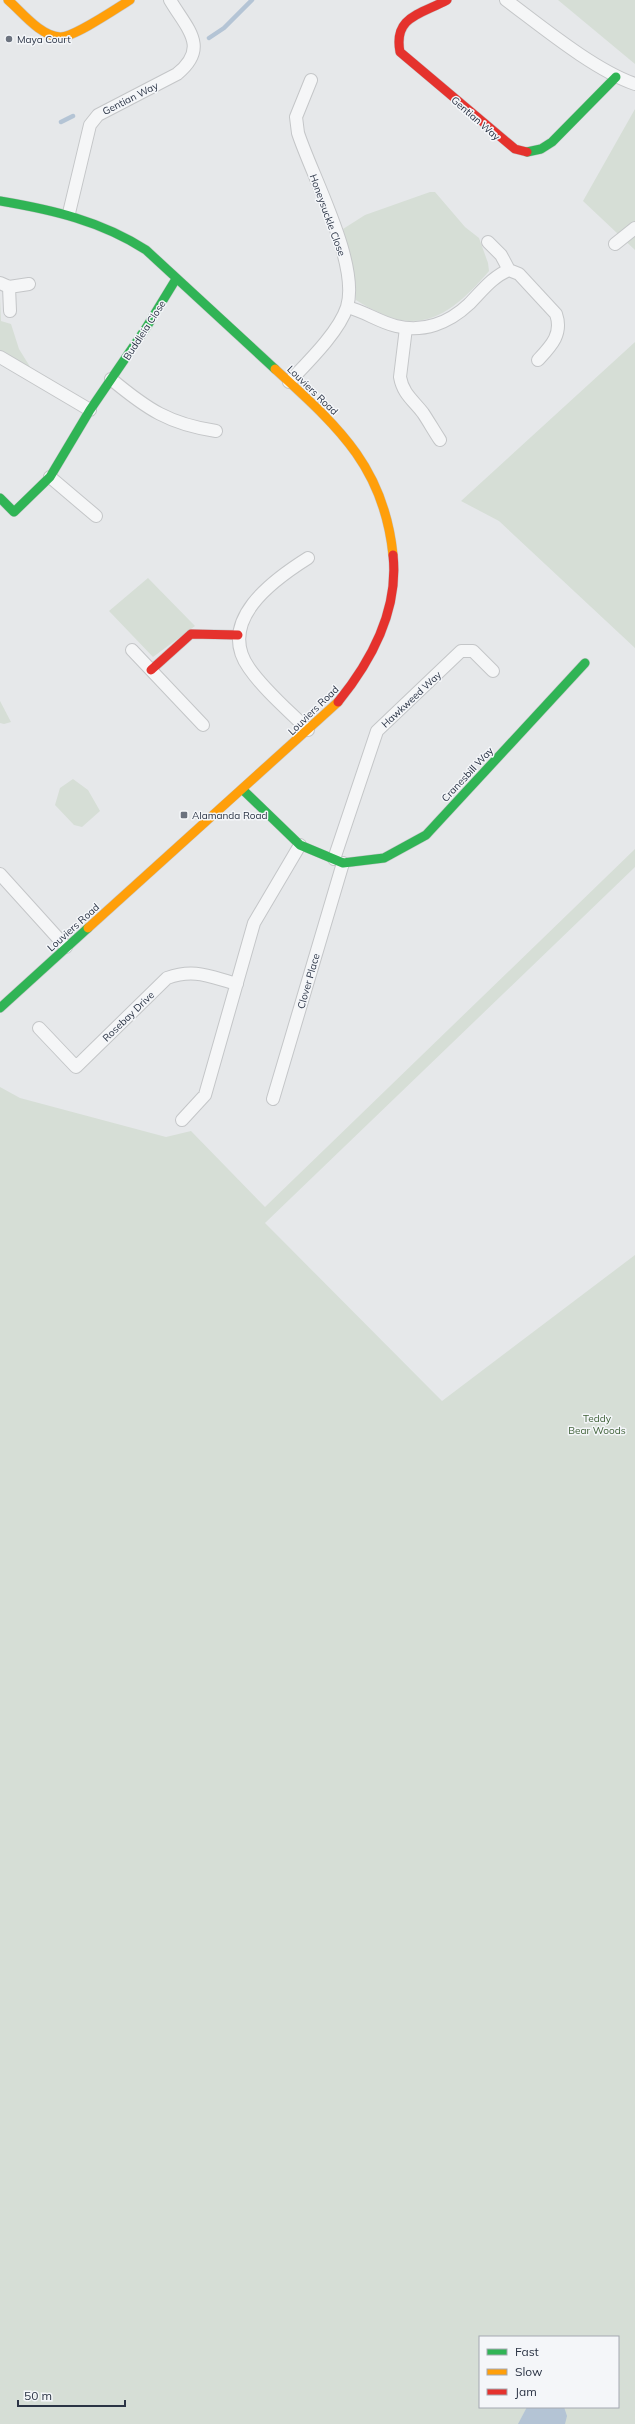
<svg xmlns="http://www.w3.org/2000/svg" width="635" height="2424" viewBox="0 0 635 2424" font-family="Mulish,sans-serif">
	<style>
		.green { fill: #d6ded6; fill-rule: evenodd }
		.water { fill: #b4c4d5 }
		.lines { fill: none; stroke-linecap: round; stroke-linejoin: round }
		.stream { stroke: #b4c4d5; stroke-width: 4.5 }
		.street-casing { stroke: #c4c6c8; stroke-width: 14 }
		.fast-casing { stroke: #c4c6c8; stroke-width: 10 }
		.slow-casing { stroke: #c4c6c8; stroke-width: 10 }
		.jam-casing { stroke: #c4c6c8; stroke-width: 10 }
		.street { stroke: #f5f6f7; stroke-width: 12 }
		.fast { stroke: #30b455; stroke-width: 9 }
		.slow { stroke: #ff9f0a; stroke-width: 9 }
		.jam { stroke: #e5322d; stroke-width: 9 }
		.poi-dot { fill: #6c737f; stroke: #f4f6f9; stroke-width: 1.5 }
		.labels { text-anchor: middle; stroke-width: 3; stroke-linejoin: round; paint-order: stroke }
		.poi-label { font-size: 10px; fill: #2b3445; stroke: #f4f6f9; text-anchor: start }
		.street-label { font-size: 10px; fill: #2b3445; stroke: #f4f6f9 }
		.park-label { font-size: 10px; fill: #3f6138; stroke: #f4f6f9 }
	</style>
	<rect width="100%" height="100%" fill="#e6e8ea"/>
	<!-- green -->
	<path class="green" d="M558,0H635V64Z
		M635,109V250L583,201Z
		M430,192H435L465,227L479,238L488,263L489,271C459,306 427,336 380,313C372,309 363,305 356,300L350,256L343,229L365,215Z
		M0,297L1,321L11,324L19,349L32,370L0,350Z
		M635,342V648L499,521L461,501Z
		M148,578L195,626L153,657L109,611Z
		M0,702V701L11,722L4,724L0,723Z
		M73,779L88,790L100,811L82,827L74,825L55,805L60,788Z
		M635,849V867L265,1223L442,1401L635,1255V2424H0V1087L20,1098L166,1137L191,1131L265,1207ZM480,2337H618V2407H480Z"/>
	<!-- water -->
	<path class="water" d="M527,2407H564L567,2416L565,2424H518Z"/>
	<g class="lines">
		<!-- stream -->
		<path class="stream" d="M209,38L224,28L252,0
			M61,122L73,116"/>
		<defs>
			<path id="street" d="M506,0C541,26 594,70 635,84
				M69,213L90,125L98,115L177,74C210,47 187,29 170,0
				M488,242L501,255L509,270L519,274L556,314C563,334 551,346 538,360
				M615,244L635,228
				M0,283L9,287L29,284
				M9,287L10,311
				M347,307C364,311 379,322 396,326C423,333 449,323 469,304C481,292 493,276 509,270
				M406,328L400,377C403,394 413,400 423,413C429,422 434,431 440,440
				M0,357L90,410
				M111,379C147,409 169,424 216,431
				M289,382C307,363 339,332 347,307C360,264 312,176 298,133L296,117L311,80
				M50,477L96,516
				M308,558C273,580 216,621 249,668C265,691 288,710 308,730
				M132,650L203,725
				M334,859L377,731L461,651H473L493,671
				M0,874L66,947
				M39,1028L76,1067L167,978C195,968 210,977 237,984
				M273,1099L343,863
				M182,1120L205,1095L254,923L300,845"/>
			<path id="fast" d="M527,152L541,149L552,142L616,77
				M0,201C53,210 101,221 146,250L275,369
				M0,498L14,512L50,477L90,410L146,328L176,279
				M243,790L300,845L343,863L384,858L426,835L585,663
				M0,1008L88,928"/>
			<path id="slow" d="M8,0C22,12 40,36 60,37C73,38 117,8 130,0
				M275,369C337,426 384,466 393,555
				M88,928L338,702"/>
			<path id="jam" d="M447,0C422,14 393,16 400,52L515,149L527,152
				M151,670L191,634L238,635
				M338,702C372,660 399,610 393,555"/>
		</defs>
		<!-- street casing -->
		<use href="#street" class="street-casing"/>
		<!-- fast casing -->
		<use href="#fast" class="fast-casing"/>
		<!-- slow casing -->
		<use href="#slow" class="slow-casing"/>
		<!-- jam casing -->
		<use href="#jam" class="jam-casing"/>
		<!-- street -->
		<use href="#street" class="street"/>
		<!-- fast -->
		<use href="#fast" class="fast"/>
		<!-- slow -->
		<use href="#slow" class="slow"/>
		<!-- jam -->
		<use href="#jam" class="jam"/>
	</g>
	<!-- markers -->
	<g class="poi-dot">
		<circle cx="9" cy="39" r="4"/>
		<rect x="180" y="811" width="8" height="8" rx="2"/>
	</g>
	<g class="labels">
		<!-- poi labels -->
		<g class="poi-label">
			<text x="17" y="43">Maya Court</text>
			<text x="192" y="819">Alamanda Road</text>
		</g>
		<!-- street labels -->
		<g class="street-label">
			<text transform="translate(130 98) rotate(-27)" y="4">Gentian Way</text>
			<text transform="translate(476 118) rotate(41)" y="4">Gentian Way</text>
			<text transform="translate(328 215) rotate(70)" y="4">Honeysuckle Close</text>
			<text transform="translate(144 330) rotate(-57)" y="4">Buddleia Close</text>
			<text transform="translate(313 390) rotate(44)" y="4">Louviers Road</text>
			<text transform="translate(411 699) rotate(-43)" y="4">Hawkweed Way</text>
			<text transform="translate(313 710) rotate(-44)" y="4">Louviers Road</text>
			<text transform="translate(467 774) rotate(-47)" y="4">Cranesbill Way</text>
			<text transform="translate(73 927) rotate(-42)" y="4">Louviers Road</text>
			<text transform="translate(308 981) rotate(-74)" y="4">Clover Place</text>
			<text transform="translate(128 1016) rotate(-44)" y="4">Rosebay Drive</text>
		</g>
		<!-- park labels -->
		<g class="park-label">
			<text x="597" y="1422">Teddy<tspan x="597" dy="12">Bear Woods</tspan></text>
		</g>
	</g>
	<!-- legend -->
	<rect x="479" y="2336" width="140" height="72" fill="#f4f6f9" stroke="#a4a8b1"/>
	<rect x="487" y="2349" width="20" height="6" fill="#30b455" stroke="#a4a8b1"/>
	<text x="515" y="2356" font-size="12" fill="#2b3445">Fast</text>
	<rect x="487" y="2369" width="20" height="6" fill="#ff9f0a" stroke="#a4a8b1"/>
	<text x="515" y="2376" font-size="12" fill="#2b3445">Slow</text>
	<rect x="487" y="2389" width="20" height="6" fill="#e5322d" stroke="#a4a8b1"/>
	<text x="515" y="2396" font-size="12" fill="#2b3445">Jam</text>
	<!-- scale -->
	<path d="M18 2400v6h107v-6" fill="none" stroke="#2b3445" stroke-width="2"/>
	<text x="24" y="2400" font-size="12" fill="#2b3445" stroke="#f4f6f9" stroke-width="3" paint-order="stroke">50 m</text>
</svg>
